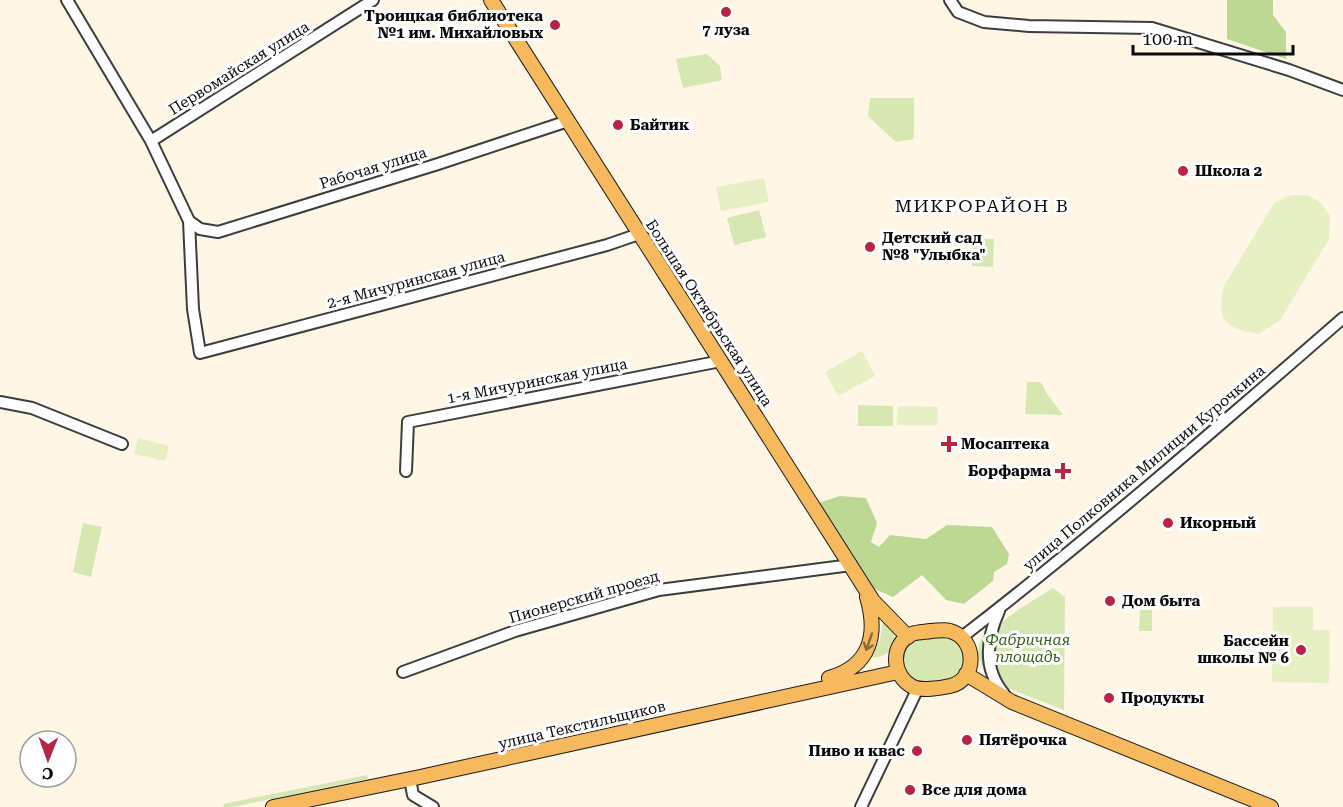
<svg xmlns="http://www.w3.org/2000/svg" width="1343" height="807" viewBox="0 0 1343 807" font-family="'Roboto Serif',serif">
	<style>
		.green { fill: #d6e7b2 }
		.forest { fill: #bdd892 }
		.pitch { fill: #e7efc4 }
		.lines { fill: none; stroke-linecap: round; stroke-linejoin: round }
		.minor-casing { stroke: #3d3d3d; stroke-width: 14 }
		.major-casing { stroke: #1b1b1b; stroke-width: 16 }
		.minor { stroke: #fff; stroke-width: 10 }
		.major { stroke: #f7b95e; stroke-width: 14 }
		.oneway { stroke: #8c6a38 }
		.poi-dot { fill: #b72544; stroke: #fff; stroke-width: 2 }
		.labels { text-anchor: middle; stroke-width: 6; stroke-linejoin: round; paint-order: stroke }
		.poi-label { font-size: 15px; font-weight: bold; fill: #0a0a0a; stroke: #fff; text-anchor: start }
		.street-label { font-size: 15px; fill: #0a0a0a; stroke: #fff }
		.park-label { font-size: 15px; font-style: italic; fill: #355f1c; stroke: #fff }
		.quarter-label { font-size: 18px; letter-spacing: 1.5px; fill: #0a0a0a; stroke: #fff }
	</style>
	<rect width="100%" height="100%" fill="#fff6e6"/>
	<!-- green -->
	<path class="green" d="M707,54L720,66L722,80L683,88L676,59Z
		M870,98H914V139L896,142L868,116Z
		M759,210L766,237L734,245L727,218Z
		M973,239H994L993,267L972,266Z
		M1027,382H1041L1047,394L1063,415L1025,414Z
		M858,405L893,406V426H858Z
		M83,523L102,527L91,577L73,572Z
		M1053,588L1065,597L1064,710L1005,687C995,670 986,643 999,625C1005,617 1042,595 1053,588Z
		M1140,610H1152V631H1139Z
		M883,616C894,626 902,647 884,655C879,657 873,657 869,658C880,646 882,633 883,616Z
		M984,635L988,670H984C977,657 975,648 984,635Z
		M937,637C943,637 949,637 954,641C968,649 966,673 951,678C945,681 938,680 932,681C928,681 922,682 918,681C902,677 898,653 910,643C917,637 928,638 937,637Z
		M367,775L368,779L232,807H224L223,804Z"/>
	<!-- forest -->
	<path class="forest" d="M1227,0H1273V15L1286,32V59L1227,39Z
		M840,496L866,498L877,523L871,542L879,547L890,535L926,539L947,525L992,527L1009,554L1007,564L994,572L993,581L964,604L946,600L922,575L893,597L872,588L818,503Z"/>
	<!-- pitch -->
	<path class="pitch" d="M764,178L769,202L721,211L716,187Z
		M1291,195H1308L1320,202L1330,216L1329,239L1280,320L1259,334C1227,329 1215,321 1224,286L1274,203Z
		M862,351L875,376L838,396L825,372Z
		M898,406L938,407L937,425H897Z
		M138,438L169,446L165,461L134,454Z
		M1273,607H1313V630H1330L1329,683L1272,682Z"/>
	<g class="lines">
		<defs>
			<path id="minor" d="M67,0L151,141L189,221L193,309L200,353L607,245L639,234
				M950,0L958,12L984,22L1029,26L1152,28L1289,70L1343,90
				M151,141L373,0
				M189,221L200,229L218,232L438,164L568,121
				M0,402L32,408L122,444
				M406,471L408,422L721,361
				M999,611C986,640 983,669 1004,694
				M962,637C1093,536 1218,427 1343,318
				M403,672L515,631L659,590L851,565
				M410,779L413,795L433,807
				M861,807L918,688"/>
			<path id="major" d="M491,0L873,601L908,637
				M931,631C937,631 944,629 950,631C977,638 978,680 950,686C941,688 921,691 913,687C891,676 890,644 912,634C918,632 925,632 931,631Z
				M966,674L1012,702L1271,807
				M829,678C871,666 878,634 867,597
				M273,807L420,777L898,672"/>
		</defs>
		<!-- minor casing -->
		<use href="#minor" class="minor-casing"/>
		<!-- major casing -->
		<use href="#major" class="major-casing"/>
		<!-- minor -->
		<use href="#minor" class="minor"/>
		<!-- major -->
		<use href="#major" class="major"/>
	</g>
	<!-- one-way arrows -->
	<defs><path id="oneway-shaft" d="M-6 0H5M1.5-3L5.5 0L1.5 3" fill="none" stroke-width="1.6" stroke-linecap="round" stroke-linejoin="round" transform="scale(1.5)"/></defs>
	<use class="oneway" href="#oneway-shaft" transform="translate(869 642) rotate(109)"/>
	<!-- markers -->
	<g class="poi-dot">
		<circle cx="726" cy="12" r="6"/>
		<circle cx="555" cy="25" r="6"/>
		<circle cx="618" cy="125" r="6"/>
		<circle cx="1183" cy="171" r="6"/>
		<circle cx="870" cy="247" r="6"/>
		<path d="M946 435h6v6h6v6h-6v6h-6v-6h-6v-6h6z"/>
		<path d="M1060 462h6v6h6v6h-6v6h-6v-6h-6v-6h6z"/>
		<circle cx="1168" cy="523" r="6"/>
		<circle cx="1110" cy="601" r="6"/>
		<circle cx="1301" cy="650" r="6"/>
		<circle cx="1109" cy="698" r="6"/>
		<circle cx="967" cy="740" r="6"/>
		<circle cx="917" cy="751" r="6"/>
		<circle cx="910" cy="790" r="6"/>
	</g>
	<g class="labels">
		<!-- poi labels -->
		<g class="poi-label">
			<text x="543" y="21" text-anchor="end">Троицкая библиотека<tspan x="543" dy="17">№1 им. Михайловых</tspan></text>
			<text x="726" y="35" text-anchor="middle">7 луза</text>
			<text x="630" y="130">Байтик</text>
			<text x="1195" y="176">Школа 2</text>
			<text x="882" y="243">Детский сад<tspan x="882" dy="17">№8 "Улыбка"</tspan></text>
			<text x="961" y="449">Мосаптека</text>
			<text x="1051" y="476" text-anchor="end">Борфарма</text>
			<text x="1180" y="528">Икорный</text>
			<text x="1122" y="606">Дом быта</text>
			<text x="1289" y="646" text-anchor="end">Бассейн<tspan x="1289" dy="17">школы № 6</tspan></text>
			<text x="1121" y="703">Продукты</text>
			<text x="979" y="745">Пятёрочка</text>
			<text x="905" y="756" text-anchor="end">Пиво и квас</text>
			<text x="922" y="795">Все для дома</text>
		</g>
		<!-- street labels -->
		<g class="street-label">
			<text transform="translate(239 68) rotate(-32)" y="5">Первомайская улица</text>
			<text transform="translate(373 168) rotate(-17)" y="5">Рабочая улица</text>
			<text transform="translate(416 280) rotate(-15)" y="5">2-я Мичуринская улица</text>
			<text transform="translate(709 313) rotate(57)" y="5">Большая Октябрьская улица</text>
			<text transform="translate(537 381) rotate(-11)" y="5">1-я Мичуринская улица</text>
			<text transform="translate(1144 468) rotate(-40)" y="5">улица Полковника Милиции Курочкина</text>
			<text transform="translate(584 597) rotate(-16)" y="5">Пионерский проезд</text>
			<text transform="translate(582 725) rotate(-13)" y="5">улица Текстильщиков</text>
		</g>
		<!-- park labels -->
		<g class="park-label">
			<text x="1028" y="645">Фабричная<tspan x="1028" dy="17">площадь</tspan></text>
		</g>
		<!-- quarter labels -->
		<g class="quarter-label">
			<text x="982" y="212">МИКРОРАЙОН В</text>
		</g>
	</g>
	<!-- north arrow -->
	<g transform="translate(48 759) rotate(181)"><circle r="28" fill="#ffffff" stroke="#9d9d9d" stroke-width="1.5"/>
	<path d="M0-4.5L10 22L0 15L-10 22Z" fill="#b72544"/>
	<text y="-9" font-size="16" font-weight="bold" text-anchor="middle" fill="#0a0a0a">С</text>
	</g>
	<!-- scale -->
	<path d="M1133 45v9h160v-9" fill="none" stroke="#0a0a0a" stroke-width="3"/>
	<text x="1142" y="45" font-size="18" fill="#0a0a0a" stroke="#ffffff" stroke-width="4.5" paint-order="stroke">100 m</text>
</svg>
